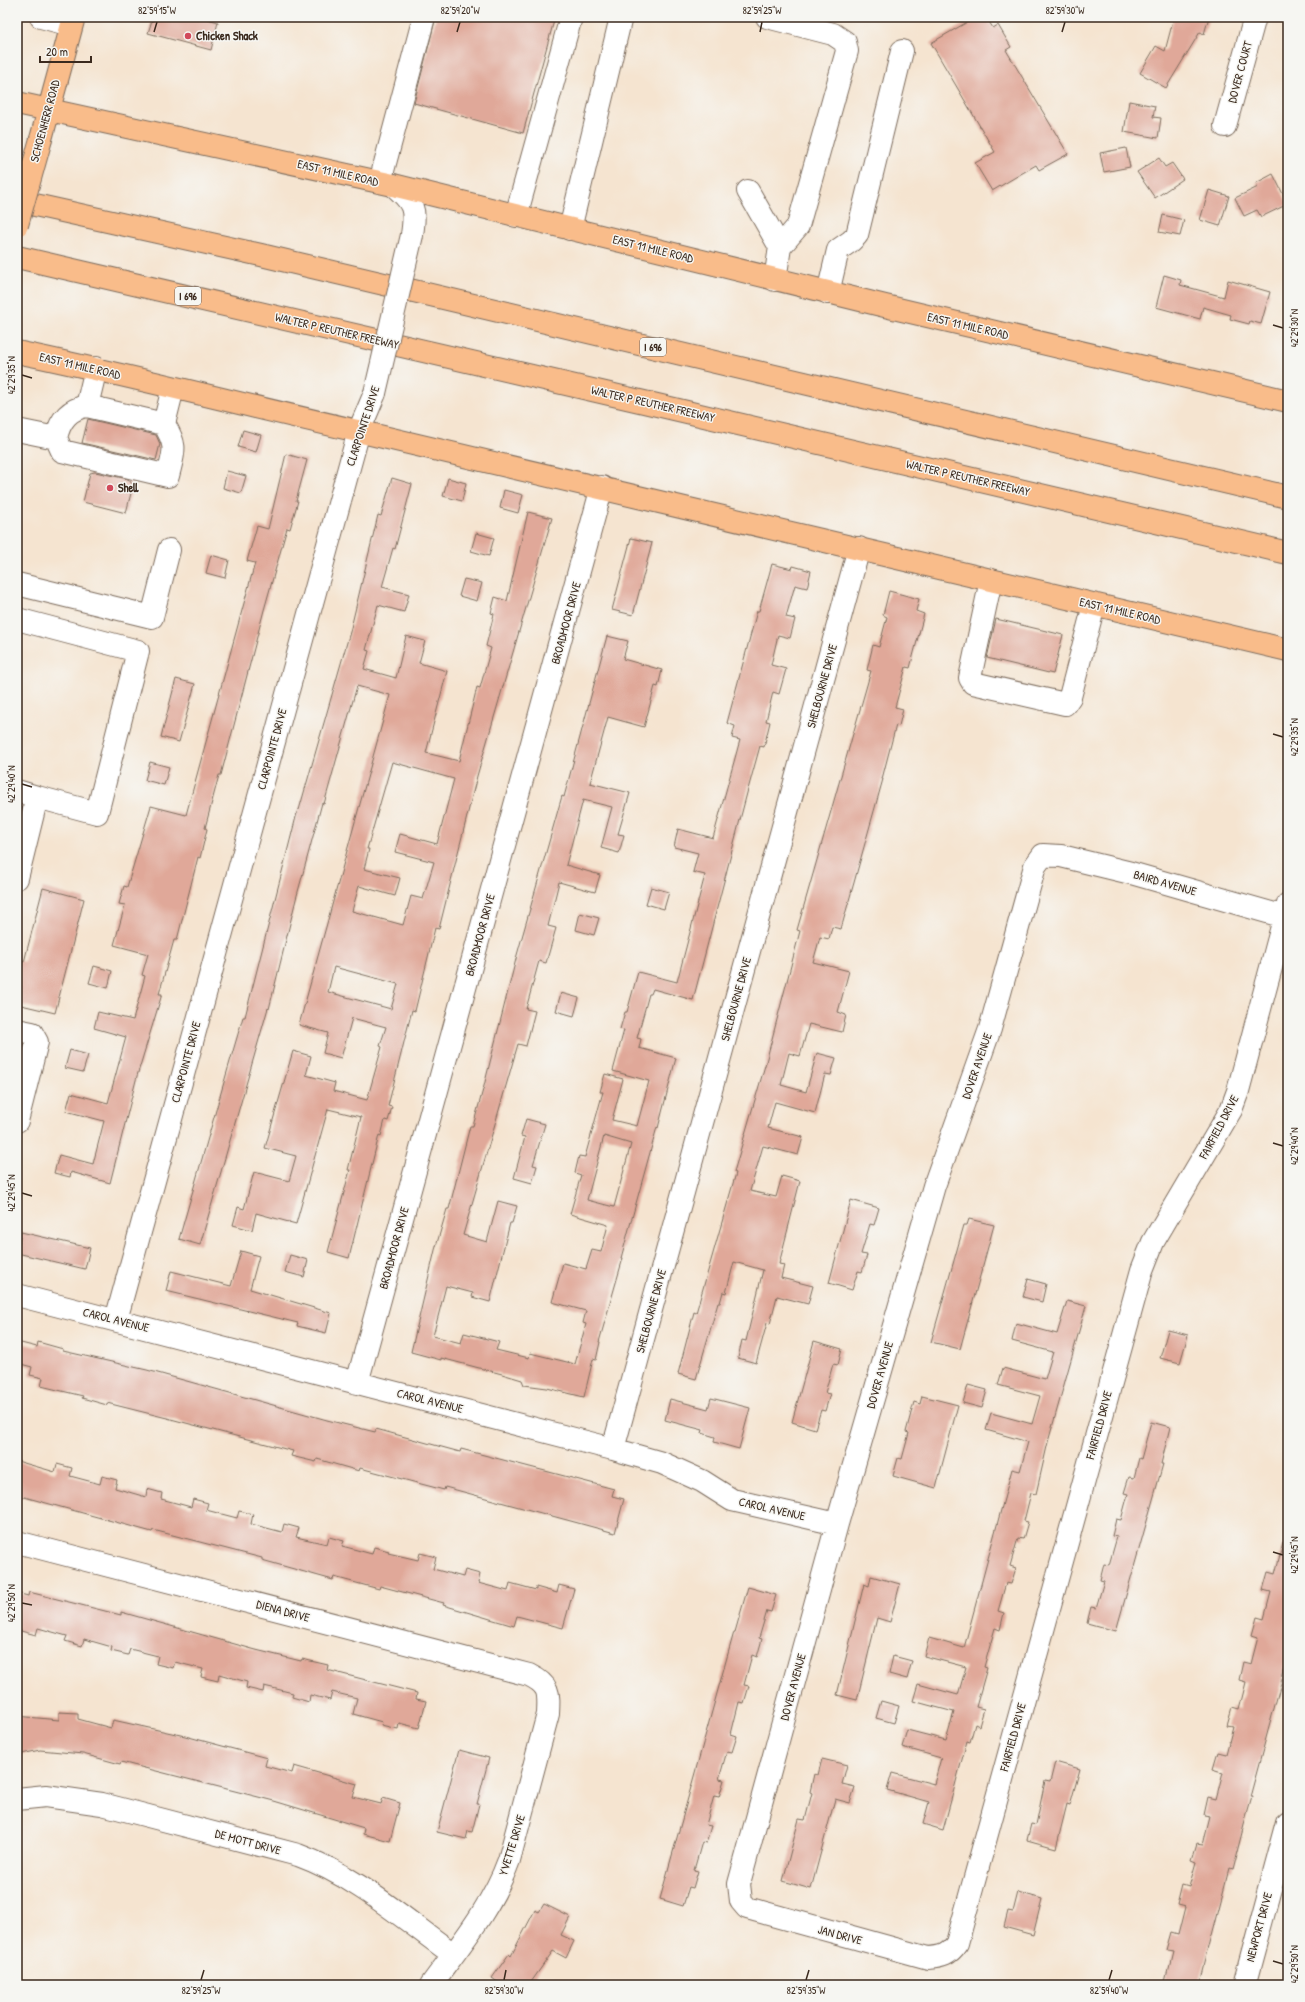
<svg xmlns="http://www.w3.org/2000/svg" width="1305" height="2002" viewBox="0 0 1305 2002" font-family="'Patrick Hand',sans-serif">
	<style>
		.building { fill: #e0a899; fill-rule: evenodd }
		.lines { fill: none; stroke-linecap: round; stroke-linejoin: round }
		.minor-casing { stroke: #7c6b5c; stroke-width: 24 }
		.major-casing { stroke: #7c6b5c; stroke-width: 24 }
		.highway-casing { stroke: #7c6b5c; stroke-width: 24 }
		.minor { stroke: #fff; stroke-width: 22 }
		.major { stroke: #f9bc8a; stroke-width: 22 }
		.highway { stroke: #f9bc8a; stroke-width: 22 }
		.minor-bridge-casing { stroke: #7c6b5c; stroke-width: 24; stroke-linecap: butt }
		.major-bridge-casing { stroke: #7c6b5c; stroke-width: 24; stroke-linecap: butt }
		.minor-bridge { stroke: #fff; stroke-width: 22 }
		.major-bridge { stroke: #f9bc8a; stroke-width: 22 }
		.ticks { fill: none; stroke: #3b2a1e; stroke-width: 1.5 }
		.poi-dot { fill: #d1495b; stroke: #f6f6f2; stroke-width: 1.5 }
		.labels { text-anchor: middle; stroke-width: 3; stroke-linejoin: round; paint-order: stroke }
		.shield { fill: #f6f6f2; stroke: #73675e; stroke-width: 1 }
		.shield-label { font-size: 11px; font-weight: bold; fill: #3b2a1e }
		.poi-label { font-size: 12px; font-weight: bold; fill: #3b2a1e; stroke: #f6f6f2; text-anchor: start }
		.street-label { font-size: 12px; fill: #3b2a1e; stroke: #f6f6f2 }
		.neatline { fill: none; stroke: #3b2a1e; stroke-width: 1.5 }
		.ticks-label { font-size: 10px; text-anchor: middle; fill: #3b2a1e }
	</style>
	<rect width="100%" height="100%" fill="#f6f6f2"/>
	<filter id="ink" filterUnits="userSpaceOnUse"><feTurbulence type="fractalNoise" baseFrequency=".025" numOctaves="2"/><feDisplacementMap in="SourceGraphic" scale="8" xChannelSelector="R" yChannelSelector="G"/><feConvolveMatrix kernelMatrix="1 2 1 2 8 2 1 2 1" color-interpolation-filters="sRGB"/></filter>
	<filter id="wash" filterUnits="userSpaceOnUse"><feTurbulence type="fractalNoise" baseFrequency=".012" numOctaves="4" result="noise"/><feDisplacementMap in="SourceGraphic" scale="16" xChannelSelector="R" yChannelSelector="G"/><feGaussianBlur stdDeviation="0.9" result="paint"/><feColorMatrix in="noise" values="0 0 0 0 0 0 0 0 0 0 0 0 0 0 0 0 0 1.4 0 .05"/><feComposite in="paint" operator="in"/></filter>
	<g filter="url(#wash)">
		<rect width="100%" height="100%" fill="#f5e4d0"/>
		<g id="blocks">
			<!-- building -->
			<path class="building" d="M153,17H201L218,22L211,50L148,33Z
				M436,17H555L523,133L414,103Z
				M976,17H986L993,28L998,25L1011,47L1006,50L1068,154L1039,170L1036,165L992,191L975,163L995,152L931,43Z
				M1174,17H1209L1204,34L1200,32L1166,88L1140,73L1156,46L1165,51Z
				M1129,101L1155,106L1153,117L1161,118L1158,138L1124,132Z
				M1126,148L1130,167L1104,172L1100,153Z
				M1159,158L1165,167L1172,163L1183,179L1155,198L1137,172Z
				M1273,174L1288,204L1261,217L1257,210L1244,216L1235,198L1258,187L1256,183Z
				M1209,190L1229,196L1220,226L1200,220Z
				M1163,215L1184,220L1180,236L1159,232Z
				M1164,275L1181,280L1180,285L1224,297L1228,280L1270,292L1261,324L1250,321L1249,324L1230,319L1231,315L1203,307L1200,319L1156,307Z
				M88,419L156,435L160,444L156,460L82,443Z
				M243,430L261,435L256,452L238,447Z
				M286,454L307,460L296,501H298L290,529L287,528L264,610L221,775H219L205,828L207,829L200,858L198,857L177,940H174L159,994H162L137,1076L110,1183L71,1172L70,1177L54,1173L59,1155L93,1164L104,1121L66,1111L71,1093L108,1103L126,1037L94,1028L98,1012L133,1020L145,976L142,975L148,954L114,945L125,905L119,904L124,886L127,887L151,806L186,815L255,563L247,561L257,526L268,529Z
				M227,471L246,476L241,493L223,488Z
				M95,472L128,479L133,485L126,513L83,502L90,473Z
				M392,478L412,484L395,549L393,548L382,587L409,594L404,612L378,605L366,650L369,651L364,669L396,678L406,636L425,641L419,663L447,671L426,753L459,761L477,687L480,688L491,648L486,646L494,614L491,613L495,597L507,601L528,512L552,518L477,776L439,929L435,928L415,1011L412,1010L388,1106L392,1107L388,1121L385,1120L381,1136L379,1135L349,1258L328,1252L350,1170H348L361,1117L328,1109L296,1224L256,1213L252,1230L233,1225L238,1207L244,1209L254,1172L289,1181L296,1156L265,1148L293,1051L311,1056L306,1075L335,1083L333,1091L367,1100L382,1047L380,1046L386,1027L352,1018L341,1058L323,1053L328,1033L299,1025L390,695L357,686L324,804L322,803L296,899L269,1009L268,1008L200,1245L179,1239L231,1058L243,1017H245L298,809L299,810L350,632L378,515L381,516ZM392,762L454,779L437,844L400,834L395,852L434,862L423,899L411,896L403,925L352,911L359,886L395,896L400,878L364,869L369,849H367ZM334,967L398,984L391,1009L328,992Z
				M448,478L466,483L462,501L443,496Z
				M504,490L523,495L518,513L500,508Z
				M476,533L494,538L489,556L471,551Z
				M631,538L652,543L633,615L612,610Z
				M211,555L229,560L225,578L206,573Z
				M772,564L792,569L793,566L811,571L807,588L795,585L786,617L795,619L790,638L778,635L771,665L786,669L779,694L773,692L766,721L770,722L764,747L760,746L747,793L693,1000L653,989L651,994H649L637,1038L641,1039L639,1048L676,1058L658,1128L657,1127L621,1258H623L599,1342H600L596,1360L593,1359L584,1397L547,1388L524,1385L522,1380L502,1374L441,1358V1360L411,1352L435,1250L447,1209H449L470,1126H473L484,1086L517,955L562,796L564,797L607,636L628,641L623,659L662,670L658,687L655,686L644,727L608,717L590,783L630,793L618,834L624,835L619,853L601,848L612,807L583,800L566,865L600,875L595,892L559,882L548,926L556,928L546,963L539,961L526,1009L535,1011L526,1046L518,1044L463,1235L487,1242L498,1201L517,1206L512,1223H510L490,1302L472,1297L473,1293L446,1286L433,1336L461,1343L464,1333L499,1342L496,1350L529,1358L530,1353L575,1364L586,1324L583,1323L586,1311L552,1302L563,1263L586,1269L592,1250L601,1252L608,1225L570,1214L581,1175L575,1173L579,1156L585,1157L603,1092H600L605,1074L623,1079L612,1120L637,1126L649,1081L613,1071L624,1030L620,1029L625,1012H627L638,972L677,982L705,875L693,872L698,853L674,847L678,829L713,838L740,740L732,738L735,726L727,723L757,611H759ZM604,1136L631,1144L614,1207L587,1200Z
				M464,579L482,583L477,601L459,596Z
				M889,591L919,599L916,611L924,614L910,668L906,667L895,707L903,709L899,726L896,725L882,779H883L841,929L832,927L829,939L820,937L813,962L849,971L838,1012L846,1015L842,1032L809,1024L800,1056L789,1053L781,1085L806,1092L817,1053L836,1058L831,1075L825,1074L815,1113L775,1102L768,1128L803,1137L798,1155L763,1146L750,1191L776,1197L782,1176L800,1181L779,1264L784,1265L781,1278L813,1286L808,1304L777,1296L770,1324L767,1323L756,1363L738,1358L742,1340L746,1341L763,1270L734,1262L726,1293L723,1292L720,1303H718L696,1379L678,1374L694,1312L696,1313L736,1173L734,1172L766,1062L800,931L797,930L871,671L867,670L873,645L879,647L887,617L883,615Z
				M996,619L1063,635L1053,674L987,658Z
				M176,679L195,684L179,742L161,737Z
				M150,762L169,767L164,785L145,780Z
				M651,887L669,892L664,909L646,904Z
				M43,888L84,899L55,1013L17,1004V960L24,962Z
				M580,913L599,918L594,935L576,930Z
				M94,966L112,971L108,988L89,983Z
				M561,993L579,998L574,1016L556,1011Z
				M70,1050L88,1055L83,1072L65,1068Z
				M526,1119L545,1124L533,1165L537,1166L532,1183L514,1178L525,1137L521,1136Z
				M851,1200L879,1208L874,1225L870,1224L861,1254L867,1255L862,1272L858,1271L852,1290L829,1283Z
				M969,1219L994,1225L960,1349L931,1342L964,1225H967Z
				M21,1232L90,1248L85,1269L17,1253Z
				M241,1251L259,1256L250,1289L331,1313L326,1333L297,1326L298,1323L166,1291L171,1271L231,1286Z
				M290,1255L308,1260L304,1277L285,1272Z
				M1028,1279L1046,1284L1042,1302L1023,1297Z
				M1067,1301L1086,1306L1048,1442L1036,1494L1031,1493L1024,1521L1028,1522L1023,1539L1018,1538L1010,1566L1016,1568L1011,1584L1006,1583L998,1611L1004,1613L1000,1630L995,1628L984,1667L987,1668L976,1707L984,1709L979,1726L975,1724L970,1742L967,1741L943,1830L923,1824L929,1802L887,1790L892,1773L934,1784L941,1758L902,1747L907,1730L946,1740L954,1712L913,1701L918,1684L958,1695L966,1667L924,1656L929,1638L964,1648L1012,1469L1020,1471L1028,1442L986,1430L991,1413L1032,1424L1040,1396L998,1385L1003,1368L1045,1379L1053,1352L1012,1341L1016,1323L1057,1334Z
				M1168,1330L1188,1335L1180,1363L1160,1358Z
				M814,1341L842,1349L838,1365L833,1364L825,1393L830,1394L825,1411L821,1410L815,1429L792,1422Z
				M17,1342L37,1347L38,1342L63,1349V1351L147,1370L327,1420L375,1432L376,1429L460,1452L461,1449L614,1489L612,1496L624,1499L615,1533L445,1487L444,1490L360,1468L359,1471L317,1459L316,1462L291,1456L293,1451L167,1418L107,1403V1405L82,1398L83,1396L41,1386L43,1378L30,1375L32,1367L17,1363Z
				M968,1385L987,1390L982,1408L963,1403Z
				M922,1396L958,1405L936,1488L893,1476L898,1458L902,1459L909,1433L906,1432L914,1402L920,1404Z
				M711,1398L750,1408L739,1449L714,1442L715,1437L702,1433L703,1430L665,1420L670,1399L708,1409Z
				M1151,1422L1170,1427L1161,1464H1163L1116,1631L1087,1623L1091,1607L1096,1608L1104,1581L1100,1580L1104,1564L1109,1565L1117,1537L1112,1536L1116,1519L1121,1520L1128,1494L1124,1493L1129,1477L1134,1478L1139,1458L1141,1459Z
				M17,1461L55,1472L57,1464L72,1468L70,1476L100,1484L102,1476L117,1480L115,1488L146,1497L147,1489L162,1493L161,1499L191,1507L193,1499L208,1503L206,1510L237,1518L239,1511L253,1514L251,1524L282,1532L284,1524L299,1528L296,1537L327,1544L329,1537L344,1541L342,1546L372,1554L374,1547L389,1551L388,1553L418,1560L420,1553L436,1557L433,1569L463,1577L465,1570L480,1574L478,1583L508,1591L510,1583L536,1590V1587L557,1593L559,1585L574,1589L563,1628L517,1616L514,1626L443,1605L444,1603L380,1586L379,1589L334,1577L333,1580L262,1560V1558L153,1530L152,1532L17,1495Z
				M1283,1543L1288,1544V1657L1250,1797H1252L1244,1825L1232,1871L1229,1870L1199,1985H1164L1172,1952L1166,1951L1171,1933L1178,1935L1185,1907L1177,1905L1182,1885L1189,1887L1196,1862L1191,1860L1196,1843L1203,1844L1210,1816L1204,1815L1208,1797L1216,1799L1223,1772L1213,1769L1218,1752L1226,1754L1233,1727L1227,1726L1232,1708L1239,1710L1246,1682L1239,1680L1243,1662L1251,1664L1258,1637L1252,1635L1257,1617L1264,1619L1271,1592L1263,1590L1268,1572L1275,1574Z
				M871,1576L900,1584L890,1622L877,1618L857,1700L837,1695L864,1584L869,1586Z
				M748,1587L776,1595L771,1612L767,1611L759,1638L762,1639L757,1657L752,1655L744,1685L749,1686L744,1703L739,1702L731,1734L737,1736L732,1752L727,1751L719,1779L724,1780L719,1797L714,1796L706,1825L711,1826L706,1843L702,1842L694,1870L698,1871L693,1888L689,1887L683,1906L660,1899L734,1632H735Z
				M29,1592L121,1615V1612L256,1650L301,1661L302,1659L328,1665L327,1670L417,1693L416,1699L426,1701L419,1728L399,1723L398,1729L381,1725L382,1722L353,1714L357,1698L332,1692L330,1700L310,1695L309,1702L292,1697L293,1693L264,1686L263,1692L246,1688L247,1682L219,1674L218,1681L201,1677L203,1669L175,1662L173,1668L156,1664L158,1656L130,1649L128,1655L111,1651L112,1647L84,1639L82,1646L65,1641L67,1636L38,1628L36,1635L17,1630V1593L28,1596Z
				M893,1656L912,1661L907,1679L889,1674Z
				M881,1701L899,1706L894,1723L876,1718Z
				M59,1712L78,1713V1719L111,1728L113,1720L185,1736L267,1758L265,1766L292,1773L294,1766L357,1784L353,1797L381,1804L383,1798L400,1803L390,1841L363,1834L364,1828L274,1801L121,1762L120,1764L83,1754L40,1750L17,1755V1716L59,1720Z
				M459,1750L489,1758L477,1804H479L472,1832L468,1831L466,1839L437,1832Z
				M822,1759L847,1765L842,1784L855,1787L850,1803L835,1799L811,1889L783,1881L799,1819L805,1820L812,1793L810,1792L814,1774L818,1775Z
				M1055,1762L1080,1769L1070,1805L1067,1804L1056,1848L1027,1840L1031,1824L1036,1825L1045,1781L1050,1782Z
				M1018,1892L1042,1899L1033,1935L1004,1927L1008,1911L1013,1912Z
				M544,1904L570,1917L561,1935L574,1941L566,1958L553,1951L529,1985H502L492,1978L509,1954L511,1956L535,1910L539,1912Z"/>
		</g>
	</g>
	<g filter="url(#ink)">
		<use href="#blocks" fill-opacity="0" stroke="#7c6b5c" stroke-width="1"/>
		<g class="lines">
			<defs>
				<path id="minor" d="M41,17L71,25
					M767,17L833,34L845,42L847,51L798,226L780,247L775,280
					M1225,126L1255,17
					M380,182L424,17
					M393,185C414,203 416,208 412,235
					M748,191L780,247
					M516,216L571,17
					M570,229L621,17
					M828,293L838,250L851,241L857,235L902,51
					M96,368L87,406L164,424L173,388
					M17,430L56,438L62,451L168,476C174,451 178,447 164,424
					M56,438C60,420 69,409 87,406
					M991,580L970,678L973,683L1065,704L1070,697L1094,605
					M17,584L152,617L169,550
					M17,619L138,651L97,813L37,797
					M17,791L37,797L17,878
					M1285,917L1131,873L1061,856L1043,855L1035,866L990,1029L934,1186L837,1524L739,1884L741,1901L747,1908L928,1958C942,1957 949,1955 957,1943L1142,1270L1153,1242L1231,1110L1238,1091L1288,904
					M17,1030L32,1033L37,1042L17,1121
					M17,1295L613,1449L662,1463L702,1481L732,1500L837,1524
					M116,1320L359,431L375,393
					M357,1383L602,487
					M613,1449L859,548
					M17,1542L529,1675C550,1685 549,1693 548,1714L509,1860C492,1907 460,1945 431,1985
					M17,1799L46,1796L102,1804L298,1855C356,1876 404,1919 453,1954
					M1244,1985L1288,1822"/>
				<path id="major" d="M17,103L393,185L885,306L1288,401
					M41,139L74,17
					M17,352C133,376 247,406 362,432C671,504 979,578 1288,650"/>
				<path id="highway" d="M17,201L261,255L1288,497
					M17,257L657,405L1288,553"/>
			</defs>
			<!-- minor casing -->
			<use href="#minor" class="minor-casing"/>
			<!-- major casing -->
			<use href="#major" class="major-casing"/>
			<!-- highway casing -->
			<use href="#highway" class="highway-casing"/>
			<!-- minor -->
			<use href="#minor" class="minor"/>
			<!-- major -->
			<use href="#major" class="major"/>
			<!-- highway -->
			<use href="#highway" class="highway"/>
			<defs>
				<path id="minor-bridge" d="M375,393L412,235"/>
				<path id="major-bridge" d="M17,225L41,139"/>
			</defs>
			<!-- minor-bridge casing -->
			<use href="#minor-bridge" class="minor-bridge-casing"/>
			<!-- major-bridge casing -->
			<use href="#major-bridge" class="major-bridge-casing"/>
			<!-- minor-bridge -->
			<use href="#minor-bridge" class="minor-bridge"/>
			<!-- major-bridge -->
			<use href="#major-bridge" class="major-bridge"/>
		</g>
	</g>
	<!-- ticks -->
	<path class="ticks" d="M154,32L157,22M457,32L460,22M760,32L762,22M1062,32L1065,22M1273,325L1283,328M22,375L32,378M1273,734L1283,737M22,784L32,787M1273,1143L1283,1146M22,1193L32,1196M1273,1552L1283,1555M22,1603L32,1605M1273,1961L1283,1964M201,1980L204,1970M504,1980L506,1970M806,1980L809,1970M1109,1980L1112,1970"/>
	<!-- markers -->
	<g class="poi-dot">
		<circle cx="188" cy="36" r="4"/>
		<circle cx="110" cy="488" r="4"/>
	</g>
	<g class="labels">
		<!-- shield labels -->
		<g class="shield">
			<rect x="175" y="287" width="26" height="18" rx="3"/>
			<rect x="640" y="338" width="26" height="18" rx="3"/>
		</g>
		<g class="shield-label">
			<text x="188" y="300">I 696</text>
			<text x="653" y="351">I 696</text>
		</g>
		<!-- poi labels -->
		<g class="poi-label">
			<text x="196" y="40">Chicken Shack</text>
			<text x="118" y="492">Shell</text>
		</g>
		<!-- street labels -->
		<g class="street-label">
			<text transform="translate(1240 72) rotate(-75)" y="4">DOVER COURT</text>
			<text transform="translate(45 121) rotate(-75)" y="4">SCHOENHERR ROAD</text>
			<text transform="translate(338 173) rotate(13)" y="4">EAST 11 MILE ROAD</text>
			<text transform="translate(653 249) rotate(14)" y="4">EAST 11 MILE ROAD</text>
			<text transform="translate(968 326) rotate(13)" y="4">EAST 11 MILE ROAD</text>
			<text transform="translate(337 331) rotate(13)" y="4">WALTER P REUTHER FREEWAY</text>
			<text transform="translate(80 366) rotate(13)" y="4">EAST 11 MILE ROAD</text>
			<text transform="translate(653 404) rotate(13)" y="4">WALTER P REUTHER FREEWAY</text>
			<text transform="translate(363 426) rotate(-72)" y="4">CLARPOINTE DRIVE</text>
			<text transform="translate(968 478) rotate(13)" y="4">WALTER P REUTHER FREEWAY</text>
			<text transform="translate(1120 611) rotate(13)" y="4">EAST 11 MILE ROAD</text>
			<text transform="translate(566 623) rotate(-75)" y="4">BROADMOOR DRIVE</text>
			<text transform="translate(822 686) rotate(-75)" y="4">SHELBOURNE DRIVE</text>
			<text transform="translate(272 749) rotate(-75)" y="4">CLARPOINTE DRIVE</text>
			<text transform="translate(1165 883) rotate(16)" y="4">BAIRD AVENUE</text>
			<text transform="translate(480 935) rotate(-75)" y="4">BROADMOOR DRIVE</text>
			<text transform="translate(736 999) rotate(-75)" y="4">SHELBOURNE DRIVE</text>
			<text transform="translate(186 1062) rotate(-75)" y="4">CLARPOINTE DRIVE</text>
			<text transform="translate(977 1066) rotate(-71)" y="4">DOVER AVENUE</text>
			<text transform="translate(1219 1127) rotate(-62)" y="4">FAIRFIELD DRIVE</text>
			<text transform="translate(394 1248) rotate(-75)" y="4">BROADMOOR DRIVE</text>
			<text transform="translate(651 1311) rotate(-75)" y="4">SHELBOURNE DRIVE</text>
			<text transform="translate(116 1320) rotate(14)" y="4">CAROL AVENUE</text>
			<text transform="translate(880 1375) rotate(-74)" y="4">DOVER AVENUE</text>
			<text transform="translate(430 1401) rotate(14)" y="4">CAROL AVENUE</text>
			<text transform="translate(1099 1425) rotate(-75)" y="4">FAIRFIELD DRIVE</text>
			<text transform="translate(772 1509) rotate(13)" y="4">CAROL AVENUE</text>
			<text transform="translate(283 1611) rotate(15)" y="4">DIENA DRIVE</text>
			<text transform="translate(793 1687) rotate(-75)" y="4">DOVER AVENUE</text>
			<text transform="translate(1013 1737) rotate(-75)" y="4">FAIRFIELD DRIVE</text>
			<text transform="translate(248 1842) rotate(15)" y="4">DE MOTT DRIVE</text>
			<text transform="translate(512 1845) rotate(-73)" y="4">YVETTE DRIVE</text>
			<text transform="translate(1259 1927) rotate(-75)" y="4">NEWPORT DRIVE</text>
			<text transform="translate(840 1935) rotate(15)" y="4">JAN DRIVE</text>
		</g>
	</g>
	<!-- margin -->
	<rect width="1305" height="2002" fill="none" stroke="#f6f6f2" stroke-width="44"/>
	<!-- scale -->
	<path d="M40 56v6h51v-6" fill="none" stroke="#3b2a1e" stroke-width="2"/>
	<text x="46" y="56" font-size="12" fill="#3b2a1e" stroke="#f6f6f2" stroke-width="3" paint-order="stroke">20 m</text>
	<rect x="22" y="22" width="1261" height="1958" class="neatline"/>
	<g class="ticks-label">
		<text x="157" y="14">82°59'15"W</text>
		<text x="460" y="14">82°59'20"W</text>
		<text x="762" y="14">82°59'25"W</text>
		<text x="1065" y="14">82°59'30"W</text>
		<text transform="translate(1294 328) rotate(-90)" y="4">42°29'30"N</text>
		<text transform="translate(11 375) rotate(-90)" y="4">42°29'35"N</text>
		<text transform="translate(1294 737) rotate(-90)" y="4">42°29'35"N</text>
		<text transform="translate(11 784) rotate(-90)" y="4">42°29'40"N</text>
		<text transform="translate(1294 1146) rotate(-90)" y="4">42°29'40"N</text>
		<text transform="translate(11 1193) rotate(-90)" y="4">42°29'45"N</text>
		<text transform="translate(1294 1555) rotate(-90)" y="4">42°29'45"N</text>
		<text transform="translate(11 1603) rotate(-90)" y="4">42°29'50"N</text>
		<text transform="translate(1294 1964) rotate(-90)" y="4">42°29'50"N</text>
		<text x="201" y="1994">82°59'25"W</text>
		<text x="504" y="1994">82°59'30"W</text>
		<text x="806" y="1994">82°59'35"W</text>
		<text x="1109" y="1994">82°59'40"W</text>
	</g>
</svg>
